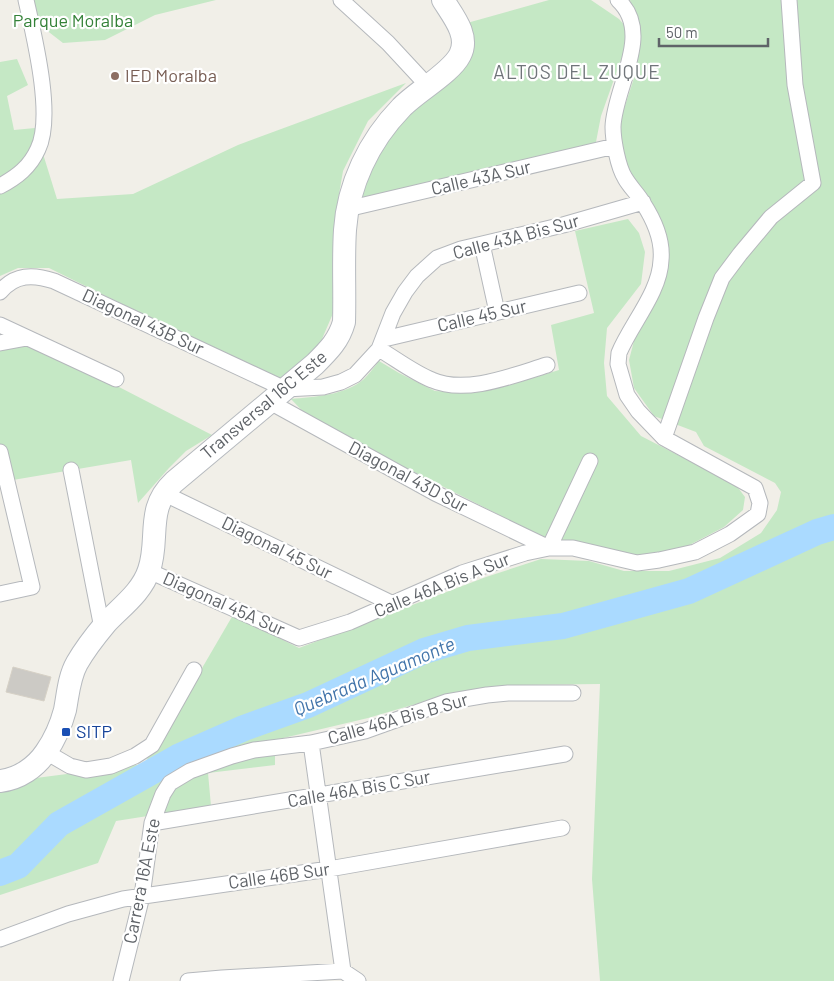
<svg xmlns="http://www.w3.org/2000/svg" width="834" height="981" viewBox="0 0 834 981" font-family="Barlow,sans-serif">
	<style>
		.green { fill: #c5e8c5 }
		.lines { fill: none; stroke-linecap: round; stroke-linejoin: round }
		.river { stroke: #aadaff; stroke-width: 26 }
		.building { fill: #cccac5; stroke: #d6d1c6 }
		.street-casing { stroke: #b5b8bc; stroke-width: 17 }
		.secondary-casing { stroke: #b6babf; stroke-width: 24 }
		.street { stroke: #fff; stroke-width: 15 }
		.secondary { stroke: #fff; stroke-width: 22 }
		.education-dot { fill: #8d6e63; stroke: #fff; stroke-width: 2 }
		.transit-dot { fill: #1a4fb4; stroke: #fff; stroke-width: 2 }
		.labels { text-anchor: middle; stroke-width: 4.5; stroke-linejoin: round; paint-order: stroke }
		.park-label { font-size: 18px; fill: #348238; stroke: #fff }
		.education-label { font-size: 18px; fill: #785e54; stroke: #fff; text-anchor: start }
		.street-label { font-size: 18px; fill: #5f6368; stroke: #fff }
		.transit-label { font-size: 18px; fill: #164399; stroke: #fff; text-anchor: start }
		.neighbourhood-label { font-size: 19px; letter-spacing: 1px; fill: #70757a; stroke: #fff }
		.water-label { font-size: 19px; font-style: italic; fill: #4174aa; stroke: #fff }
	</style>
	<rect width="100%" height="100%" fill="#f1efe8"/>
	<!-- green -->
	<path class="green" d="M30,0H216L155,15L105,40L63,43L32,19Z
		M549,0H591L619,19L626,27L627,38L623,54L601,116L596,142L592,145L359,200L382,144L420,99L467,23Z
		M630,0H834V981H600L592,879L600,684L517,685L453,693L368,718L275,740V765L208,773L211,806L116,821L98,863L0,895V790L36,778L144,764L198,675L233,615L299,648L486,577L541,559L589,561L624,571H669L720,558L761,533L777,510L781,492L775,483L704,446L696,432L654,416L634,388L629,360L635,337L666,253L622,162L618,127L634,78L639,35Z
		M17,59L28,85L7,96L14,130L35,128L57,199L133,194L238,145L406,83L368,121L343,171L336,212L334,311L319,346L280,382L49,268H18L0,276V62Z
		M628,219L639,233L645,252L641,284L607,328L604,363L607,396L641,436L736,485L745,497L743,510L724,527L676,552L636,557L594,545L545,538L311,420L291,399C313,397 347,395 364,379C369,374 374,367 379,361L399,373L435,391L472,393L510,385L559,370L551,325L594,313L575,231Z
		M26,339L212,435L186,451L169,468L138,503L131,460L7,481L0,452V345Z"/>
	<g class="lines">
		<!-- river -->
		<path class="river" d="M0,873L18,866L59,824L178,757L244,728L308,705L424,651L468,638L563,626L689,591L817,532L834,527"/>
	</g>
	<!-- building -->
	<path class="building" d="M13,667L51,677L44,701L6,692Z"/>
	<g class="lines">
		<defs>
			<path id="street" d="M341,0L388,43L427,85
				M0,186C17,177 30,167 38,149C54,116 34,36 26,0
				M347,209L615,146
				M482,244L497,312
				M0,292C15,274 33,274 54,281L285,389L323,387L341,382L355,375L379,349L393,313L405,292L417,276L437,258L461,249L563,225L643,202
				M0,325L116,379
				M384,339L579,293
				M0,343L27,338
				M379,349C396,359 414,373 432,380C466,395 514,375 547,365
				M270,402L435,493L549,548L590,461
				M664,438L706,318L722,278L740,254L771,217L813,183L795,85L789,0
				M0,452L32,587L0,594
				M71,470L102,628
				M163,493L391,603
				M149,571L299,638L350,622L462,573L525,553L549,548H573L637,563L659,560L695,552L730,534L758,514L760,503L755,488L664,438L638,411L627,395L618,364L619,353C631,324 660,292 661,260C663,240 654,220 643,203C638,194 630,187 625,178C618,167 613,140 613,127C614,88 654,33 618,0
				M311,743L343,971L358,981
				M46,752L70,766L86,770L111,766L135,756L152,745L194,670
				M152,823L565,754
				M0,939L68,914L123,899L329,869L562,828
				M121,981L142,896L152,823L163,794L170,783L190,771L232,756L254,750L311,743L365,731L446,702L487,695L508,693H573
				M188,981L222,978L343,971"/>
			<path id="secondary" d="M0,781C19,779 36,767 46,752C55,739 61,725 65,710C68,694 69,677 77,663C85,649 96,635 106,623C121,607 142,592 149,570C160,538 145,509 174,482L315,364C329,350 339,340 344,322C345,291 343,260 345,230C348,185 369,141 401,108C416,92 451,73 460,55C470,36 453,16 443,0"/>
		</defs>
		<!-- street casing -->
		<use href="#street" class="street-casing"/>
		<!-- secondary casing -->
		<use href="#secondary" class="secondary-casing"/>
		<!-- street -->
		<use href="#street" class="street"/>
		<!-- secondary -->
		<use href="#secondary" class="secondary"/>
	</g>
	<!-- markers -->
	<circle class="education-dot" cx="115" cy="76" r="5"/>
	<rect class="transit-dot" x="61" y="727" width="10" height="10" rx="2.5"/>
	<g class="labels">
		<!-- park labels -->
		<g class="park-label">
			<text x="73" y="27">Parque Moralba</text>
		</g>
		<!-- education labels -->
		<g class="education-label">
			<text x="125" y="82">IED Moralba</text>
		</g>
		<!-- street labels -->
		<g class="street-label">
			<text transform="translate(481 178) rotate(-13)" y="6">Calle 43A Sur</text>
			<text transform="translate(516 237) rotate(-15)" y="6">Calle 43A Bis Sur</text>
			<text transform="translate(482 316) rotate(-13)" y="6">Calle 45 Sur</text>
			<text transform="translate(143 322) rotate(25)" y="6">Diagonal 43B Sur</text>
			<text transform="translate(264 405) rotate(-40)" y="6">Transversal 16C Este</text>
			<text transform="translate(408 477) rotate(28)" y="6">Diagonal 43D Sur</text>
			<text transform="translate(277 548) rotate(26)" y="6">Diagonal 45 Sur</text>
			<text transform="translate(442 585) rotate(-22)" y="6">Calle 46A Bis A Sur</text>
			<text transform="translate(224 604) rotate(24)" y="6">Diagonal 45A Sur</text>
			<text transform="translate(398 719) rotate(-16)" y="6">Calle 46A Bis B Sur</text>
			<text transform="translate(359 789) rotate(-10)" y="6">Calle 46A Bis C Sur</text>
			<text transform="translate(279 876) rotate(-8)" y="6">Calle 46B Sur</text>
			<text transform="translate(142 881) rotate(-79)" y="6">Carrera 16A Este</text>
		</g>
		<!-- transit labels -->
		<g class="transit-label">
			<text x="76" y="738">SITP</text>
		</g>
		<!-- neighbourhood labels -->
		<g class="neighbourhood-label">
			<text x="577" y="79">ALTOS DEL ZUQUE</text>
		</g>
		<!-- water labels -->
		<g class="water-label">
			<text transform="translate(374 676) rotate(-23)" y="7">Quebrada Aguamonte</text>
		</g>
	</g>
	<!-- scale -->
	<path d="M659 38v8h109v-8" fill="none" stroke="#5f6368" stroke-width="2.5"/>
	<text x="666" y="38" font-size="15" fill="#5f6368" stroke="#ffffff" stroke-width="4" paint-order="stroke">50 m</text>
</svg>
